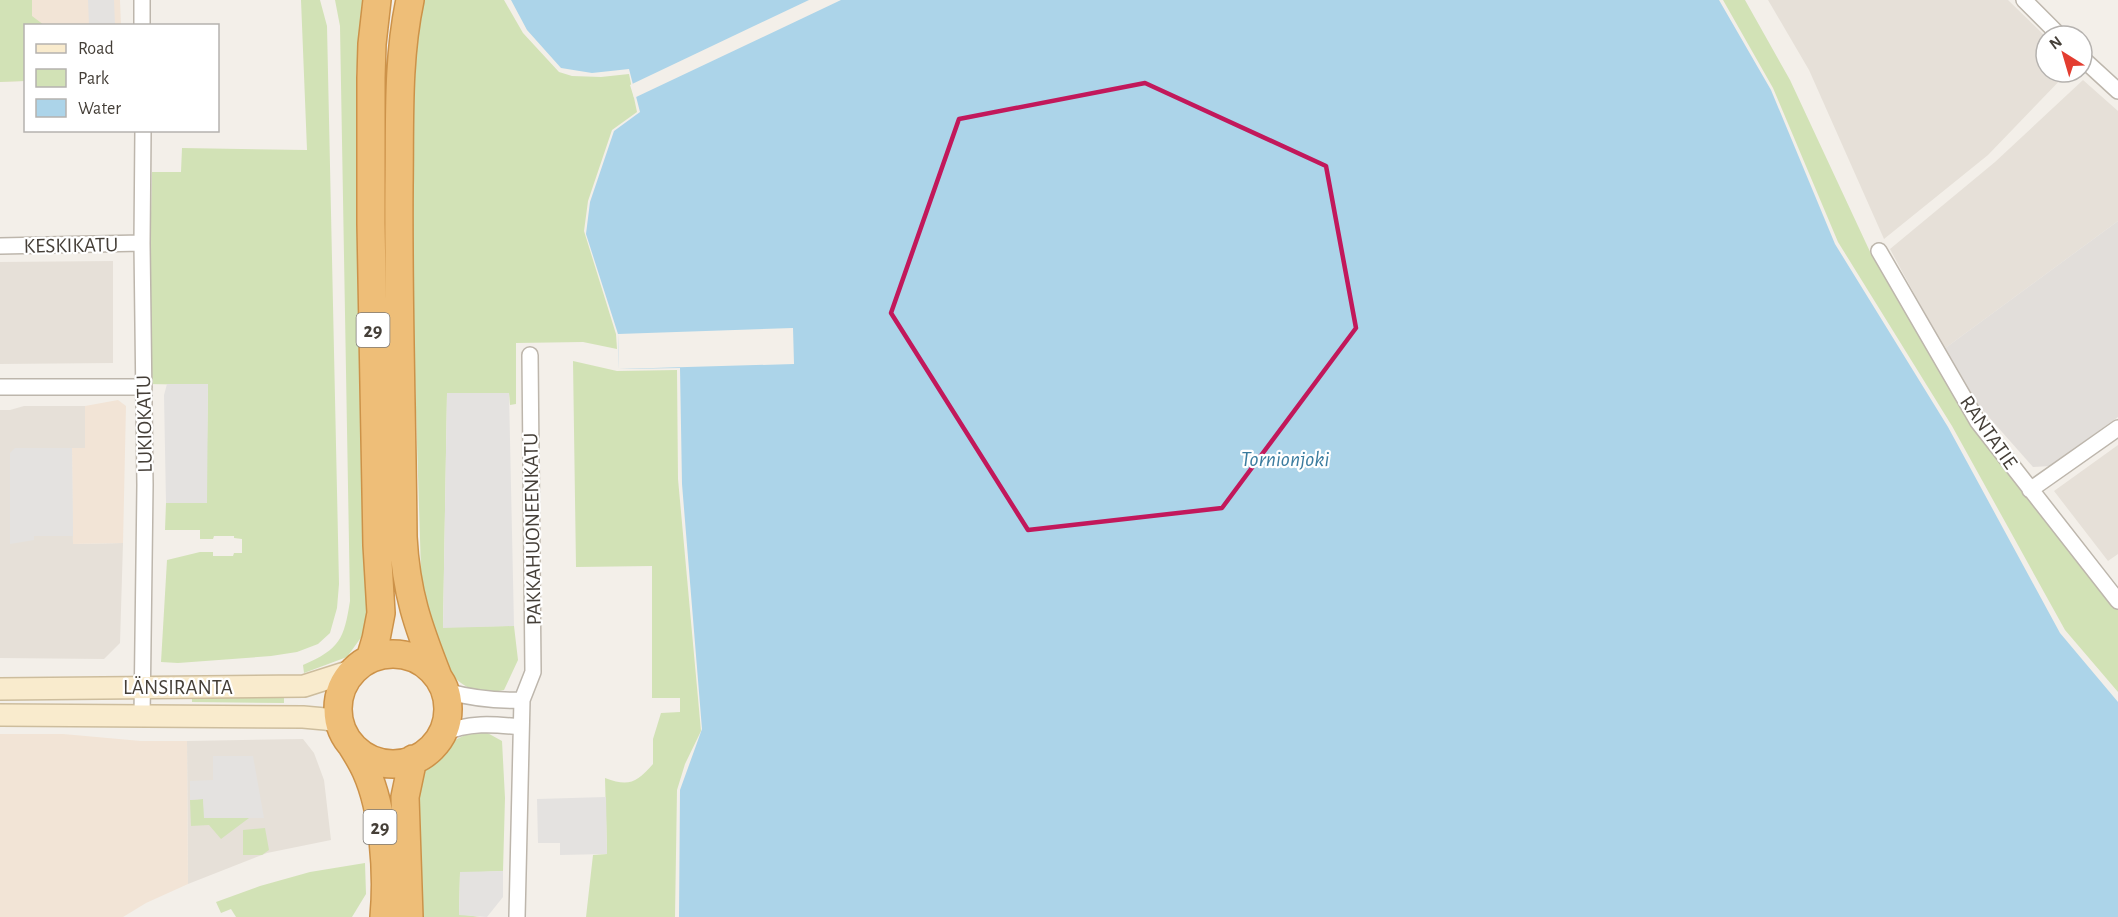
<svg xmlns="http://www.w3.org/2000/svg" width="2118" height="917" viewBox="0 0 2118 917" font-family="'Alegreya Sans',sans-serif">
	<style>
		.residential { fill: #e6e0d8 }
		.commercial { fill: #f2e4d6 }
		.industrial { fill: #e2deda }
		.green { fill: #d2e2b6 }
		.parking { fill: #e4e2e0 }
		.water { fill: #acd4e9 }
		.pier { fill: #f3efe9 }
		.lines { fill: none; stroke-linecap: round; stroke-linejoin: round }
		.street-casing { stroke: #bdb6ac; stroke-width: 18 }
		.secondary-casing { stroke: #cdbd9d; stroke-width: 24 }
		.highway-casing { stroke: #cc9249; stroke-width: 30 }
		.street { stroke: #fff; stroke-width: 15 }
		.secondary { stroke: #f9ebcd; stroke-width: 21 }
		.highway { stroke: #eebe78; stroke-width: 27 }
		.marked { fill: none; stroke: #c2185b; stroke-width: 4.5; stroke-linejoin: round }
		.labels { text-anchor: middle; stroke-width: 4.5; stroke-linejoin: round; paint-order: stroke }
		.shield { fill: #fff; stroke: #7d7974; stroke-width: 1.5 }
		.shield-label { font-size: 20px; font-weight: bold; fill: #453f38 }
		.street-label { font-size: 21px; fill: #453f38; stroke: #fff }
		.water-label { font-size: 22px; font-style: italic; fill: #3b7c9f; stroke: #fff }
	</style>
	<rect width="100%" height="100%" fill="#f3efe9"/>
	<!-- residential -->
	<path class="residential" d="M1768,0H2008L2046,37V72H2068L1988,155L1884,239L1809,70Z
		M2083,80L2118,111V221L1944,349L1890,249L1995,162Z
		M113,261V363L0,364V262Z
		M24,406H85V448L72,449L73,544L123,543L120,643L104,659L0,658V410H10Z
		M2118,445V554L2108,561L2054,491Z
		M303,739L314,753L324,780L331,840L267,853L188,884L187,741Z"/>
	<!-- commercial -->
	<path class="commercial" d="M0,0H120L121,25L26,26L25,81L0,82Z
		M118,400L126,406L123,543L73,544L72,448H85V406Z
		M0,734H63L141,741H187L188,884L146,903L123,917H0Z"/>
	<!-- industrial -->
	<path class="industrial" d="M2118,221V417L2050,466L2033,467L1979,406L1944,349Z"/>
	<!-- green -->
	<path class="green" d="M0,0H32V16L44,25L26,26L25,81L0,82Z
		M301,0H320L327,26L339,584L337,608L330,633L318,644L297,652L271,656L178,663L161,662L167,560L200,552H213V556H233L234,553H242V539L234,538V536H214L213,539H200V530H165L166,503L206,502L208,385L147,384L152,172H181L182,148L307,150Z
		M335,0H365L356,74L369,606L365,632L347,657L304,673L303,665C340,649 344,639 350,601L340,26Z
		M421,0H504L523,33L559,72L572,76L601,77L629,74L637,112L612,130L588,201L584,231L616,334L617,349L583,342L516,343V404L510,405L509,393L447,394L443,627L514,626L518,660L504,690C446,702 435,645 422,602L410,221L413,76Z
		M1723,0H1745L1790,80L1872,256L1974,424L2118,609V692L2065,630L1952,426L1838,242L1773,88Z
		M573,361L617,371L677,370L678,479L701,731L685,764L677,790L675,917H586L593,855L607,854L605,778C629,787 636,783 653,764V739L661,713L680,712V698H652V566L576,567Z
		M192,694H284V703L192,702Z
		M482,730L502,741L505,798L503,871L460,873L459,914L480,917H424L417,900L418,772C440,751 451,737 482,730Z
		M203,799L205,818H249L221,839L209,825L191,826L190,800Z
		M265,828L269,850L262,855H243V830Z
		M365,863L366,894L352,917H236L231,909L221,913L216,902L260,886L310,872Z"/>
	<!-- parking -->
	<path class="parking" d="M88,0H114L115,25H89Z
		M167,384H208L207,503H166L164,395Z
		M447,393H509L514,626L443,628Z
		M15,448H72L73,536H34V540L10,544V453Z
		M213,756H253L264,818H204L203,799L190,800V781L213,780Z
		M606,797L607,854L560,855V843H538L537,799Z
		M503,871V897L487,917L459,915L460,872Z"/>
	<!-- water -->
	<path class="water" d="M511,0H1719L1771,90L1835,244L1948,427L2060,633L2118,702V917H679L680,790L702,729L682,484L680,368L619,369L618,334L586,234L590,202L614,131L640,112L629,69L592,73L561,68L527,30Z"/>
	<!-- pier -->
	<path class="pier" d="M809,0H841L634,98L630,85Z
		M793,328L794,364L619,369L618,334Z"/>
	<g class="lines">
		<defs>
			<path id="street" d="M142,0V26
				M2024,0L2060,36
				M2082,58L2118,91
				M0,246L142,243
				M1879,251L1978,422L2118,601
				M0,387H144
				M2030,490L2118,428
				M445,691C471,698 496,701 522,700
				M142,717L145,485L142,243L143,130
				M442,734C468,722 493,724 521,727
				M517,917L522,700L533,672L530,355"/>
			<path id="secondary" d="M0,689L304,686L354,670
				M0,715L303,717L325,719L340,722"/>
			<path id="highway" d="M410,0C397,61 400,124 399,186C398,303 402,420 403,537C406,593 418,626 438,677
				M338 709a55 55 0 1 1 110 0a55 55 0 1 1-110 0Z
				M370,659L376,639L381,613L377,545L371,224V78L372,44L377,0
				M352,746C357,754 362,762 366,771C384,811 388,873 384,917
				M409,917L405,797L413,759"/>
		</defs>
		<!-- street casing -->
		<use href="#street" class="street-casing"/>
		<!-- secondary casing -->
		<use href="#secondary" class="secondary-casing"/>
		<!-- highway casing -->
		<use href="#highway" class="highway-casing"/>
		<!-- street -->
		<use href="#street" class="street"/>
		<!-- secondary -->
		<use href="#secondary" class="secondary"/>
		<!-- highway -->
		<use href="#highway" class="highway"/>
	</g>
	<!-- marked area -->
	<path class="marked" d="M1145,83L1326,166L1356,328L1222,508L1028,530L891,313L959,119Z"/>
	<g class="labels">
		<!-- shield labels -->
		<g class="shield">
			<rect x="356.5" y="313" width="33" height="34" rx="4.5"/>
			<rect x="363.5" y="810" width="33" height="34" rx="4.5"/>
		</g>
		<g class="shield-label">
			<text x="373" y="337">29</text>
			<text x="380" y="834">29</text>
		</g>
		<!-- street labels -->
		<g class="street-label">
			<text transform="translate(71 245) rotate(-1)" y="7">KESKIKATU</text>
			<text transform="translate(144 424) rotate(-91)" y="7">LUKIOKATU</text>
			<text transform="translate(1989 432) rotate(55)" y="7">RANTATIE</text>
			<text transform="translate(532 529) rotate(-91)" y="7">PAKKAHUONEENKATU</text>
			<text x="178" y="694">LÄNSIRANTA</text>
		</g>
		<!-- water labels -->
		<g class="water-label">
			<text x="1285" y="466">Tornionjoki</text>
		</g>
	</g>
	<!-- legend -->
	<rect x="24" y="24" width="195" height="108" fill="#ffffff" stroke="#b5b2af" stroke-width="1.5"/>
	<rect x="36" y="44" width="30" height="9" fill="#f9ebcd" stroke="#b5b2af" stroke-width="1.5"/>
	<text x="78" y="54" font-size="18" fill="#453f38">Road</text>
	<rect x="36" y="69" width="30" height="18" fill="#d2e2b6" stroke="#b5b2af" stroke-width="1.5"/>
	<text x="78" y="84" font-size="18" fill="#453f38">Park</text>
	<rect x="36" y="99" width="30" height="18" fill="#acd4e9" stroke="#b5b2af" stroke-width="1.5"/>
	<text x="78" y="114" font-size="18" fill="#453f38">Water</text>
	<!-- north arrow -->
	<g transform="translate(2064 54) rotate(323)"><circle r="28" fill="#ffffff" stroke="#b5b2af" stroke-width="1.5"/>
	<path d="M0-4.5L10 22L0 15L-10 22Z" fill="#e33d30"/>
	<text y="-9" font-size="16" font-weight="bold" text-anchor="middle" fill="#453f38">N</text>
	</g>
</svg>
